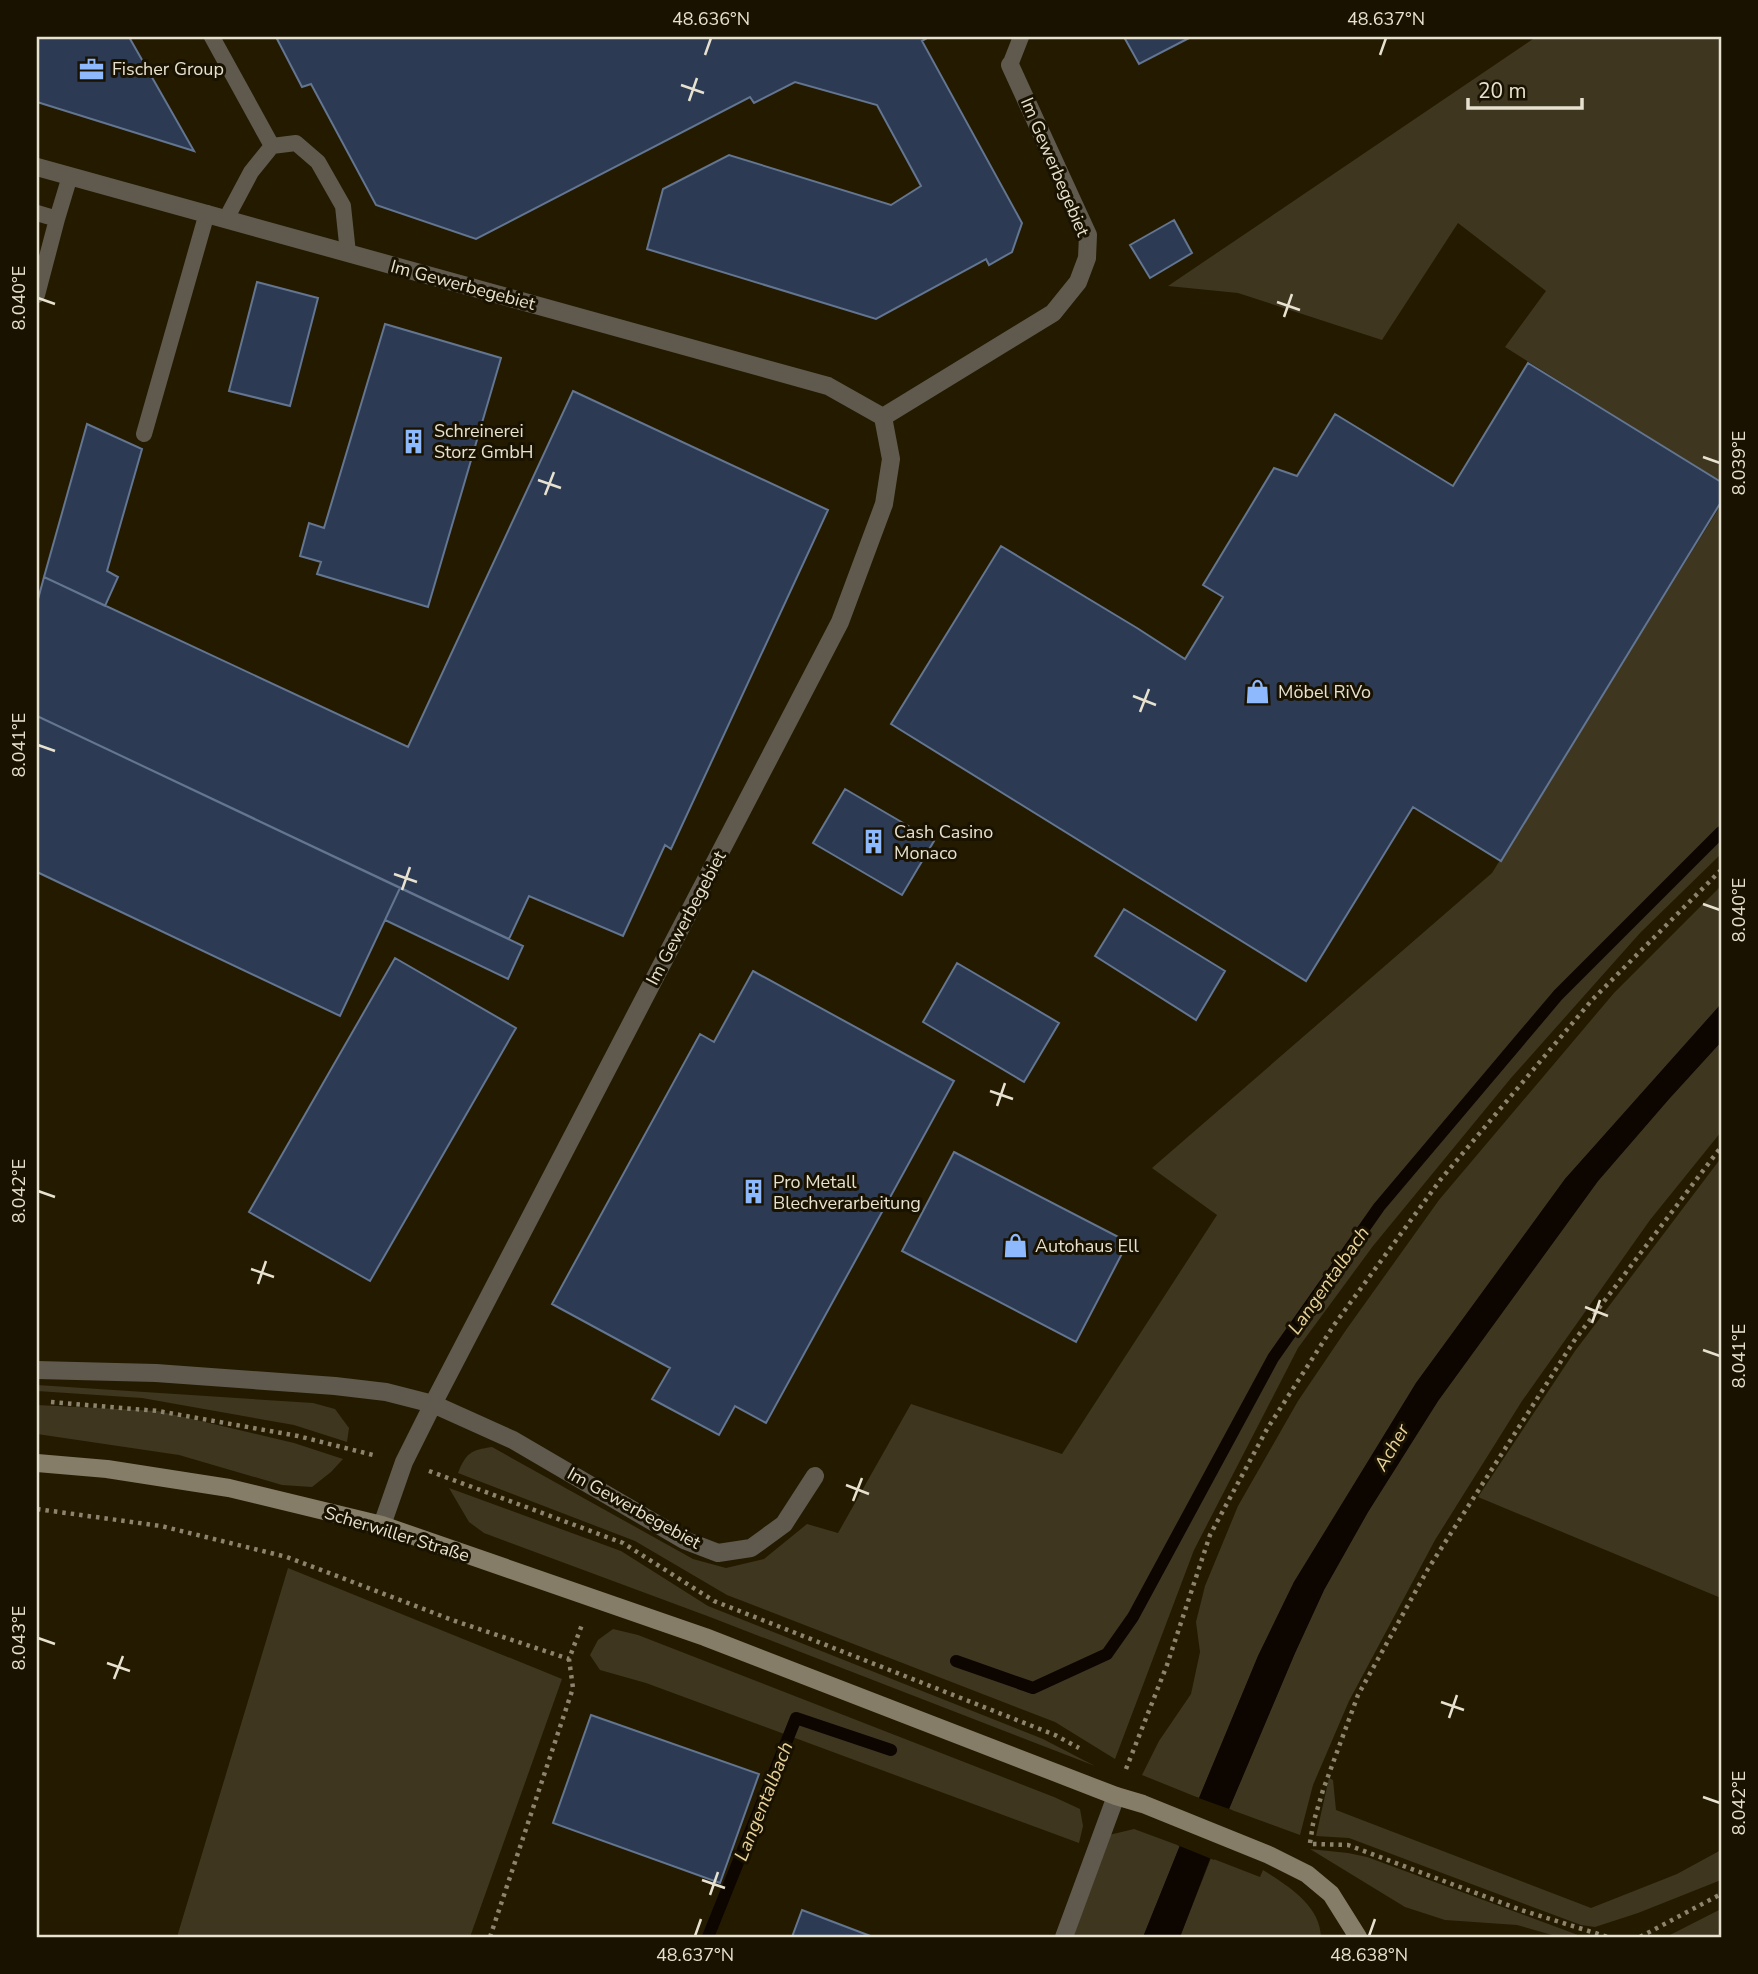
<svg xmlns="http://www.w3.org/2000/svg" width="1758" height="1974" viewBox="0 0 1758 1974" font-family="'Nunito Sans',sans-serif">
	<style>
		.green { fill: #3f3620 }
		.water { fill: #0c0500 }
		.pier { fill: #241a00 }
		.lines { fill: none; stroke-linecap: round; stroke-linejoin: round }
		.stream { stroke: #0c0500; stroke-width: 12 }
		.building { fill: #2c3b53; stroke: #637590; stroke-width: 2 }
		.path { stroke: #8c846f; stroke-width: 4.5; stroke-dasharray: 3.5 5; stroke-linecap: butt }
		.lane { stroke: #5f5a4d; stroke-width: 16 }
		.street { stroke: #5f5a4d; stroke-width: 18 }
		.secondary { stroke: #857d68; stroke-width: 18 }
		.ticks { fill: none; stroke: #e7e1d0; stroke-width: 2.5 }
		.labels { text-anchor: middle; stroke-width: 6; stroke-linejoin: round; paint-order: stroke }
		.poi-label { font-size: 18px; fill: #e7e1d0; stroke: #191200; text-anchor: start }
		.street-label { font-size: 18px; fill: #e7e1d0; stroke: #191200 }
		.water-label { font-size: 19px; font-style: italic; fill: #e7d29b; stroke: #191200 }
		.neatline { fill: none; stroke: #e7e1d0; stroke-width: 2.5 }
		.ticks-label { font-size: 18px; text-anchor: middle; fill: #e7e1d0 }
	</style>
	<rect width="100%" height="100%" fill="#241a00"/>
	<!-- green -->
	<path class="green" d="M1536,37H1721V482L1505,347L1546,291L1458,223L1382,340L1238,293L1168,286Z
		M1721,505V854L1640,933L1511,1078L1373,1246L1298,1348L1194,1550L1115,1759L1055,1722L727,1595L635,1541L458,1473C466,1453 471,1450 492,1447L693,1559L726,1568L764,1559L807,1524L838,1533L911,1404L1062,1454L1217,1215L1152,1168L1492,873Z
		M1721,886V1004L1565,1179L1416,1383L1294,1582L1258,1656L1199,1798L1142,1775L1159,1741L1191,1694L1200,1652L1196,1622L1205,1586L1238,1506L1298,1401L1346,1330L1439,1200L1614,993Z
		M1721,1042V1132L1650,1220L1522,1401L1435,1540L1349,1701L1313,1785L1300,1835L1229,1809L1295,1653L1324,1590L1368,1512L1438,1401L1598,1181L1669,1099Z
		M1721,1158V1598L1478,1497L1575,1351Z
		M37,1385L313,1403L335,1409L349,1428L347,1442L294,1425L142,1398L37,1391Z
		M37,1405L158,1411L294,1443L343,1459L331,1472L312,1487L282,1485L179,1455L37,1434Z
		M449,1488L621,1551L708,1606L1043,1739L1095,1766L710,1617L484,1533L469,1522Z
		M288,1568L562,1679L470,1937H177Z
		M613,1629L638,1635L1054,1797L1080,1809L1083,1826L1079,1843L646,1683L600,1670L590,1655L598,1640Z
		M1329,1778L1333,1780L1336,1810L1591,1908L1677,1874L1721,1850V1880L1638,1913L1595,1927L1581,1925L1349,1838L1316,1836Z
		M1134,1829L1180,1846L1143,1937H1073L1109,1835Z
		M1310,1849L1348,1853L1367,1857L1578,1935L1577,1937H1559L1517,1925L1445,1920L1405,1907Z
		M1211,1858L1260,1877L1263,1870C1288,1886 1320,1905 1321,1937H1180Z
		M1721,1909V1937H1666Z"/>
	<!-- water -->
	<path class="water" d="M1721,1004V1042L1669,1099L1598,1181L1438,1401L1368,1512L1324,1590L1295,1653L1229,1809L1180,1937H1143L1199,1798L1258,1656L1294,1582L1416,1383L1565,1179Z"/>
	<!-- pier -->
	<path class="pier" d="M1196,1797L1232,1810L1214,1860L1177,1845Z"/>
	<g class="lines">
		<!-- stream -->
		<path class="stream" d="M956,1661L1033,1688L1107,1654L1133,1617L1273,1358L1379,1207L1558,995L1721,832
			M708,1937L796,1718L891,1750"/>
	</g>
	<!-- building -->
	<path class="building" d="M37,37H129L194,151L37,102Z
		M276,37H929L922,41L1022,223L1012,252L989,265L986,259L876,319L647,249L663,189L729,155L891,205L921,186L877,105L795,82L754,103L750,97L476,239L376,205L311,84L302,87Z
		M1124,37H1191L1139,64Z
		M1174,220L1192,253L1150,278L1130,245Z
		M257,282L318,298L290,406L229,391Z
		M385,324L501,358L428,607L317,574L321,562L300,556L309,523L324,528Z
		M1528,363L1721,482V502L1501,861L1413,807L1306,981L891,724L1001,546L1137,628L1185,659L1223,597L1203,585L1274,468L1297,476L1335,414L1453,486Z
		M573,391L828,510L671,849L665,845L623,936L529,896L509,939L37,716V603L44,577L408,747Z
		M87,424L142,449L107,571L118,577L105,606L44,577Z
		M37,716L400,888L340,1016L37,872Z
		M845,789L934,841L902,895L813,843Z
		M400,888L523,946L508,979L385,920Z
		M1124,909L1225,971L1196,1020L1095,956Z
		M395,958L516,1028L370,1281L249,1212Z
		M957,963L1059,1023L1024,1082L923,1022Z
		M753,971L954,1081L766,1423L735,1406L719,1435L652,1399L670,1368L552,1304L700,1034L714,1042Z
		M954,1152L1128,1242L1076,1342L902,1251Z
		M591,1715L759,1774L720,1883L553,1823Z
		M802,1910L873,1937H792Z"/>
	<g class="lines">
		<!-- path -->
		<path class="path" d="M51,1402L158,1411L298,1436L377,1456
			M429,1471L623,1543L714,1601L1055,1735L1079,1748
			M37,1509L161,1526L287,1557L455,1621L569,1659
			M1126,1769L1167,1665L1210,1535L1267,1429L1334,1325L1441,1179L1592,1000L1721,870
			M1310,1843L1313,1824L1323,1790L1358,1695L1428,1569L1574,1341L1721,1147
			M1313,1844L1348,1845L1521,1910L1608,1937
			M490,1937L573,1688L569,1659L583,1622
			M1640,1937L1721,1894"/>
		<!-- lane -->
		<path class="lane" d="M212,37L272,146
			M1010,65L1021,37
			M37,213L57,219
			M226,219L251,172L272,146L296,143L318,162L343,206L348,253
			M37,295L57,219L70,176
			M144,434L207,213"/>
		<!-- street -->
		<path class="street" d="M37,167L828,386L883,417
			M37,1370L156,1373L335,1386L386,1392L433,1404L513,1440L684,1540L718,1553L751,1548L784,1524L815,1476
			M382,1525L404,1462L433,1404L840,622L884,504L891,459L883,417L1053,313L1078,282L1087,258L1088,235L1010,65
			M1064,1937L1116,1796"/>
		<!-- secondary -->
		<path class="secondary" d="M37,1463L107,1469L229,1488L382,1525L705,1637L1116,1796L1143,1804L1269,1855L1307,1874L1331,1894L1358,1937"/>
	</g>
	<!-- ticks -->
	<path class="ticks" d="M705,55L711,38M1380,55L1386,38M681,85L704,93M689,101L697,78M38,298L55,304M1277,302L1300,310M1284,317L1292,294M1703,457L1720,463M538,480L561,488M545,495L554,472M1133,696L1156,705M1140,712L1149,689M38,745L55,751M394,874L417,882M402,890L410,867M1703,904L1720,910M990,1091L1013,1099M997,1106L1005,1083M38,1191L55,1197M251,1269L274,1277M258,1284L266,1261M1585,1307L1608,1316M1592,1323L1600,1300M1703,1350L1720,1356M846,1485L869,1494M853,1501L862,1478M38,1638L55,1644M107,1663L130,1671M114,1679L123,1656M1441,1702L1464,1710M1449,1718L1457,1695M1703,1797L1720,1803M702,1880L725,1888M710,1895L718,1872M695,1936L701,1919M1369,1936L1375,1919"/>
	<!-- icons -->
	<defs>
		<symbol id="office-bare" viewBox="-9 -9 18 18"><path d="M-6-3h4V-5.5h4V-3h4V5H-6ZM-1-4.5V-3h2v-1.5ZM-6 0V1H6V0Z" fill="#8eb9fd" stroke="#191200" stroke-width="2.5" paint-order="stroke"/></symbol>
		<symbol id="building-bare" viewBox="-9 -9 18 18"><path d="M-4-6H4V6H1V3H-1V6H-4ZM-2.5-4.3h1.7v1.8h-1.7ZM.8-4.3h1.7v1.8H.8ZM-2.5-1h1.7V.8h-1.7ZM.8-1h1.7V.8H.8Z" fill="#8eb9fd" stroke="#191200" stroke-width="2.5" paint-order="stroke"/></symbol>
		<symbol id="shop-bare" viewBox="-9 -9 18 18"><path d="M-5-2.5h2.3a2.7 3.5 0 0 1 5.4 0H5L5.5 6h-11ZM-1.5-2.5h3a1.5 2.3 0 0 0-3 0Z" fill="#8eb9fd" stroke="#191200" stroke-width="2.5" paint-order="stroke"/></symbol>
	</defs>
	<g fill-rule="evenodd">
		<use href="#office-bare" x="74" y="52" width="35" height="35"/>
		<use href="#building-bare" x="396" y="424" width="35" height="35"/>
		<use href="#shop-bare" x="1240" y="674" width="35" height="35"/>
		<use href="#building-bare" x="856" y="824" width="35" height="35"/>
		<use href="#building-bare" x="736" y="1174" width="35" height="35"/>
		<use href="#shop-bare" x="998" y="1228" width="35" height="35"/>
	</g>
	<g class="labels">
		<!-- poi labels -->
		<g class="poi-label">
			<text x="112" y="75">Fischer Group</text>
			<text x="434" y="437">Schreinerei<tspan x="434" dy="21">Storz GmbH</tspan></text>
			<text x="1278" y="698">Möbel RiVo</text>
			<text x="894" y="838">Cash Casino<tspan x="894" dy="21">Monaco</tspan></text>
			<text x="773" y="1188">Pro Metall<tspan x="773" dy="21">Blechverarbeitung</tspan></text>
			<text x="1035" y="1252">Autohaus Ell</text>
		</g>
		<!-- street labels -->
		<g class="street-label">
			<text transform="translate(1055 167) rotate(67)" y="6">Im Gewerbegebiet</text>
			<text transform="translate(463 285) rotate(15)" y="6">Im Gewerbegebiet</text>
			<text transform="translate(686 918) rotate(-62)" y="6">Im Gewerbegebiet</text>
			<text transform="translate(634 1508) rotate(29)" y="6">Im Gewerbegebiet</text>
			<text transform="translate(397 1534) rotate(17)" y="6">Scherwiller Straße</text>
		</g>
		<!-- water labels -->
		<g class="water-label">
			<text transform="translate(1328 1280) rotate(-55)" y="7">Langentalbach</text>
			<text transform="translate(1391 1447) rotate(-60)" y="7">Acher</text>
			<text transform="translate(763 1801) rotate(-68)" y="7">Langentalbach</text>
		</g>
	</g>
	<!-- border -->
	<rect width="1758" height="1974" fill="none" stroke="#191200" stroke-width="77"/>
	<!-- scale -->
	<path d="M1468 98v10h114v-10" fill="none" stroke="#e7e1d0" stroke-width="3.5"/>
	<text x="1478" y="98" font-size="21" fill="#e7e1d0" stroke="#191200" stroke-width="5" paint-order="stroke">20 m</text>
	<rect x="38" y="38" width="1682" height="1898" class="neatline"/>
	<g class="ticks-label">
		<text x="711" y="25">48.636°N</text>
		<text x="1386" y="25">48.637°N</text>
		<text transform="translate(19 298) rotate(-90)" y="6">8.040°E</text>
		<text transform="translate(1739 463) rotate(-90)" y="6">8.039°E</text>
		<text transform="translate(19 745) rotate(-90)" y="6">8.041°E</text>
		<text transform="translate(1739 910) rotate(-90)" y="6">8.040°E</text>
		<text transform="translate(19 1191) rotate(-90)" y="6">8.042°E</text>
		<text transform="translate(1739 1356) rotate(-90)" y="6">8.041°E</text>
		<text transform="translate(19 1638) rotate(-90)" y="6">8.043°E</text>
		<text transform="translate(1739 1803) rotate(-90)" y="6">8.042°E</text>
		<text x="695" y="1961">48.637°N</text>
		<text x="1369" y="1961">48.638°N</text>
	</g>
</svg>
